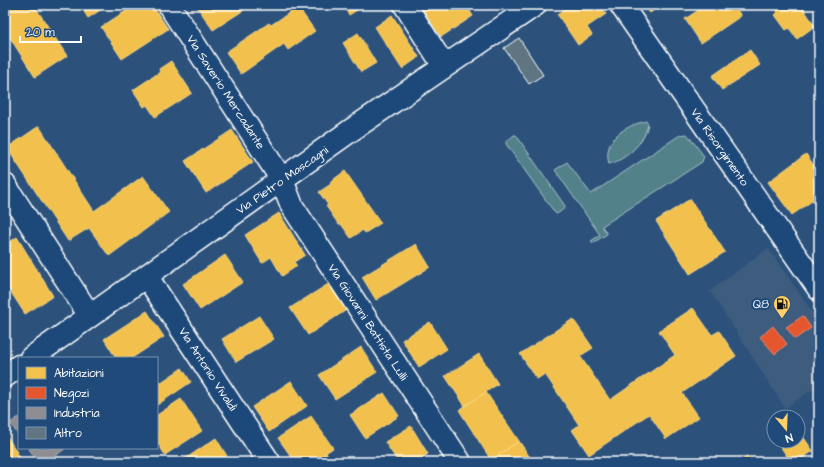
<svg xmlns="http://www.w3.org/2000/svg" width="824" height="467" viewBox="0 0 824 467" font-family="'Architects Daughter',sans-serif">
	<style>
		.built { fill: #3c5c7e }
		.green { fill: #53818a; stroke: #a9c0c4 }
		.homes { fill: #f2c14e; stroke: #f6d483 }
		.shops { fill: #e4572e; stroke: #ec896d }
		.industry { fill: #8d8d92; stroke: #afafb3 }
		.building { fill: #607482; stroke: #fff }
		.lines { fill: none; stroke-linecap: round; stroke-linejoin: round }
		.minor-casing { stroke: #fff; stroke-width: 25 }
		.minor { stroke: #1f4a7a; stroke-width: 22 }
		.labels { text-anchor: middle; stroke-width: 4; stroke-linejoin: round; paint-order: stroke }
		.street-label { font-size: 12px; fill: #fff; stroke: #1f4a7a }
		.poi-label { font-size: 12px; fill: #fff; stroke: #1f4a7a; text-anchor: end }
	</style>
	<rect width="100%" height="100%" fill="#2c527c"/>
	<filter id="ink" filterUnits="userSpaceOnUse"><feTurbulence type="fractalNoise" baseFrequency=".025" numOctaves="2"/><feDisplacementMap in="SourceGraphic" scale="8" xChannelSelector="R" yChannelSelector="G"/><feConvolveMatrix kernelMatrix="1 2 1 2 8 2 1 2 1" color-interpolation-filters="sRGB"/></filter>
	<g filter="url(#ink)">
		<!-- built -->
		<path class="built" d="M768,248L819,322V385L785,408L710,291Z"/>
		<!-- green -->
		<path class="green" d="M646,121L648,124C645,142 626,160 609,164C602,139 625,126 646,121Z
			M687,134L704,156L702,162L602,226L607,234L593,243L591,241L600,235L555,170L567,162L591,194L680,135Z
			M514,135H516L565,206V208L557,214L555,213L506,144V142Z"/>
		<!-- homes -->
		<path class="homes" d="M5,5H34L67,56L35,77L5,30Z
			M80,5H108L88,18Z
			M135,5H152L168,29L122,59L101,27Z
			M196,5H241L244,10L213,30Z
			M342,5H365L349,15Z
			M431,5H466L473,16L441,37L423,10Z
			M571,5H600L606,14L587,27L592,35L578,45L557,14Z
			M644,5H661L650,13Z
			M706,5H734L741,16L701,43L685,19Z
			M773,5H801L815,26L797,39L789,28L786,30L775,15L778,12Z
			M298,7L315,31L288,50L284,44L241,74L226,52L269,23L271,25Z
			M392,15L419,57L402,69L375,27Z
			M358,33L376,63L361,72L343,43Z
			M750,50L760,65L722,90L712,76Z
			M171,61L192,93L155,117L147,105L144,107L133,90L160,72L159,69Z
			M39,126L94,211L143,176L169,212L109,256L89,228L68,241L7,148Z
			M232,130L253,162L206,193L185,161Z
			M806,154L819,173V196L792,215L768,182Z
			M345,171L381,223L365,233L363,230L351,238L341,224L339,225L326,206L328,205L319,192L331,184L330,182Z
			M690,199L725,252L690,274L656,221Z
			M279,213L305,255L294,262L297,266L282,276L271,257L262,263L245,235Z
			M819,227V235L815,230Z
			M17,237L53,296L25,314L5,283V245Z
			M416,244L430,267L376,300L362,277Z
			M225,255L243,282L200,310L183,284Z
			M330,283L348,309L308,335L290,308Z
			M693,308L712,335L719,331L736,356L682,393L699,417L666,439L649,414L589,455L572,430L579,425L545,374L537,379L520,354L573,319L593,348L580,356L610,400L675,355L659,331Z
			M147,311L164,337L132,358H116L104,339Z
			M259,316L274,339L236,362L222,339Z
			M430,322L447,349L419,367L402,340Z
			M361,347L377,372L335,399L319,375Z
			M479,354L498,384L465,406L445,376Z
			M182,368L191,382L157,405V385Z
			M291,381L307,406L269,432L252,407Z
			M486,392L519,441L491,460L459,410Z
			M384,393L399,416L365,438L350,415Z
			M181,399L202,431L165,455L157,442V415Z
			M311,416L333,448L312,462H295L278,438Z
			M411,426L428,454L415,462H398L385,442Z
			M800,432L813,451L797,462H791L780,446L787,441H798V433Z
			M5,433L23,462H5Z
			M216,438L227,456L224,458L227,462H187L185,459Z
			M519,441L533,462H493L491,460Z
			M326,453L332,462H312Z
			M747,456L752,462H738Z"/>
		<!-- shops -->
		<path class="shops" d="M803,316L811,328L795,339L786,327Z
			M773,326L787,344L775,354L760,337Z"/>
		<!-- industry -->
		<path class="industry" d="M19,417V436L10,423Z
			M31,448H66L47,462H38L29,449Z"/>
		<!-- building -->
		<path class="building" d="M519,38L543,75L529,84L504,48Z"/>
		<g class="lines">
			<defs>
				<path id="minor" d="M169,5L282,180L292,206L460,462
					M405,5L444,66
					M621,5L819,289
					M5,185L90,316
					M147,277L269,462
					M31,358L350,131L535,5
					M5,376L19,366"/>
			</defs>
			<!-- minor casing -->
			<use href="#minor" class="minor-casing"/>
			<!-- minor -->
			<use href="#minor" class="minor"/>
		</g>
	</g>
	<!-- icons -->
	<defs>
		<symbol id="fuel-pin" viewBox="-11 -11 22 30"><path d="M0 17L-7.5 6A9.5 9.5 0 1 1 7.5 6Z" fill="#ffd166" stroke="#1f4a7a"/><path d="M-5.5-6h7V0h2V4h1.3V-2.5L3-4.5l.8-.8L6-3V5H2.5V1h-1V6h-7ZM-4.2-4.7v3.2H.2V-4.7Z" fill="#111"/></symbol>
	</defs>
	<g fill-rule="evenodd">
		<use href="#fuel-pin" x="772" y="294" width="20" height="27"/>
	</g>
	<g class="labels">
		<!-- street labels -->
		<g class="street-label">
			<text transform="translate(226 92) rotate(57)" y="4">Via Saverio Mercadante</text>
			<text transform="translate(720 147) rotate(55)" y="4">Via Risorgimento</text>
			<text transform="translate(282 180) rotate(-35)" y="4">Via Pietro Mascagni</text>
			<text transform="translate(368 322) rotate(57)" y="4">Via Giovanni Battista Lulli</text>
			<text transform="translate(208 369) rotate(57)" y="4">Via Antonio Vivaldi</text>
		</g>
		<!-- poi labels -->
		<g class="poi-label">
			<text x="769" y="308">Q8</text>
		</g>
	</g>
	<!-- margin -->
	<rect width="824" height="467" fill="none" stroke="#1f4a7a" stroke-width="20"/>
	<rect x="10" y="10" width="804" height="447" fill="none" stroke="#fff" stroke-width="1.5" filter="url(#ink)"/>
	<!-- legend -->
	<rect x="18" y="357" width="140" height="92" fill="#1f4a7a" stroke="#7992af"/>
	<rect x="26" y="367" width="20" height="12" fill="#f2c14e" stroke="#7992af"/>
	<text x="54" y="377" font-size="12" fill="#ffffff">Abitazioni</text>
	<rect x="26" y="387" width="20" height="12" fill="#e4572e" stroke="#7992af"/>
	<text x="54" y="397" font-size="12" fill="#ffffff">Negozi</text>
	<rect x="26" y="407" width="20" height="12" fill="#8d8d92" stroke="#7992af"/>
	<text x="54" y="417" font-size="12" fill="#ffffff">Industria</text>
	<rect x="26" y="427" width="20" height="12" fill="#607482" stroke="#7992af"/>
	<text x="54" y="437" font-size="12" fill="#ffffff">Altro</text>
	<!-- north arrow -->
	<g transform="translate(786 429) rotate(161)"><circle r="19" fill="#1f4a7a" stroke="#7992af"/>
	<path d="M0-3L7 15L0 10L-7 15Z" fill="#ffd166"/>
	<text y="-6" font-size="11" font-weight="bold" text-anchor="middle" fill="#ffffff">N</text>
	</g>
	<!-- scale -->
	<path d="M20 36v6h61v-6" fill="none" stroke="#ffffff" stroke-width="2"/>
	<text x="26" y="36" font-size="12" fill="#ffffff" stroke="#1f4a7a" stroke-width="3" paint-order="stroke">20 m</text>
</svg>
